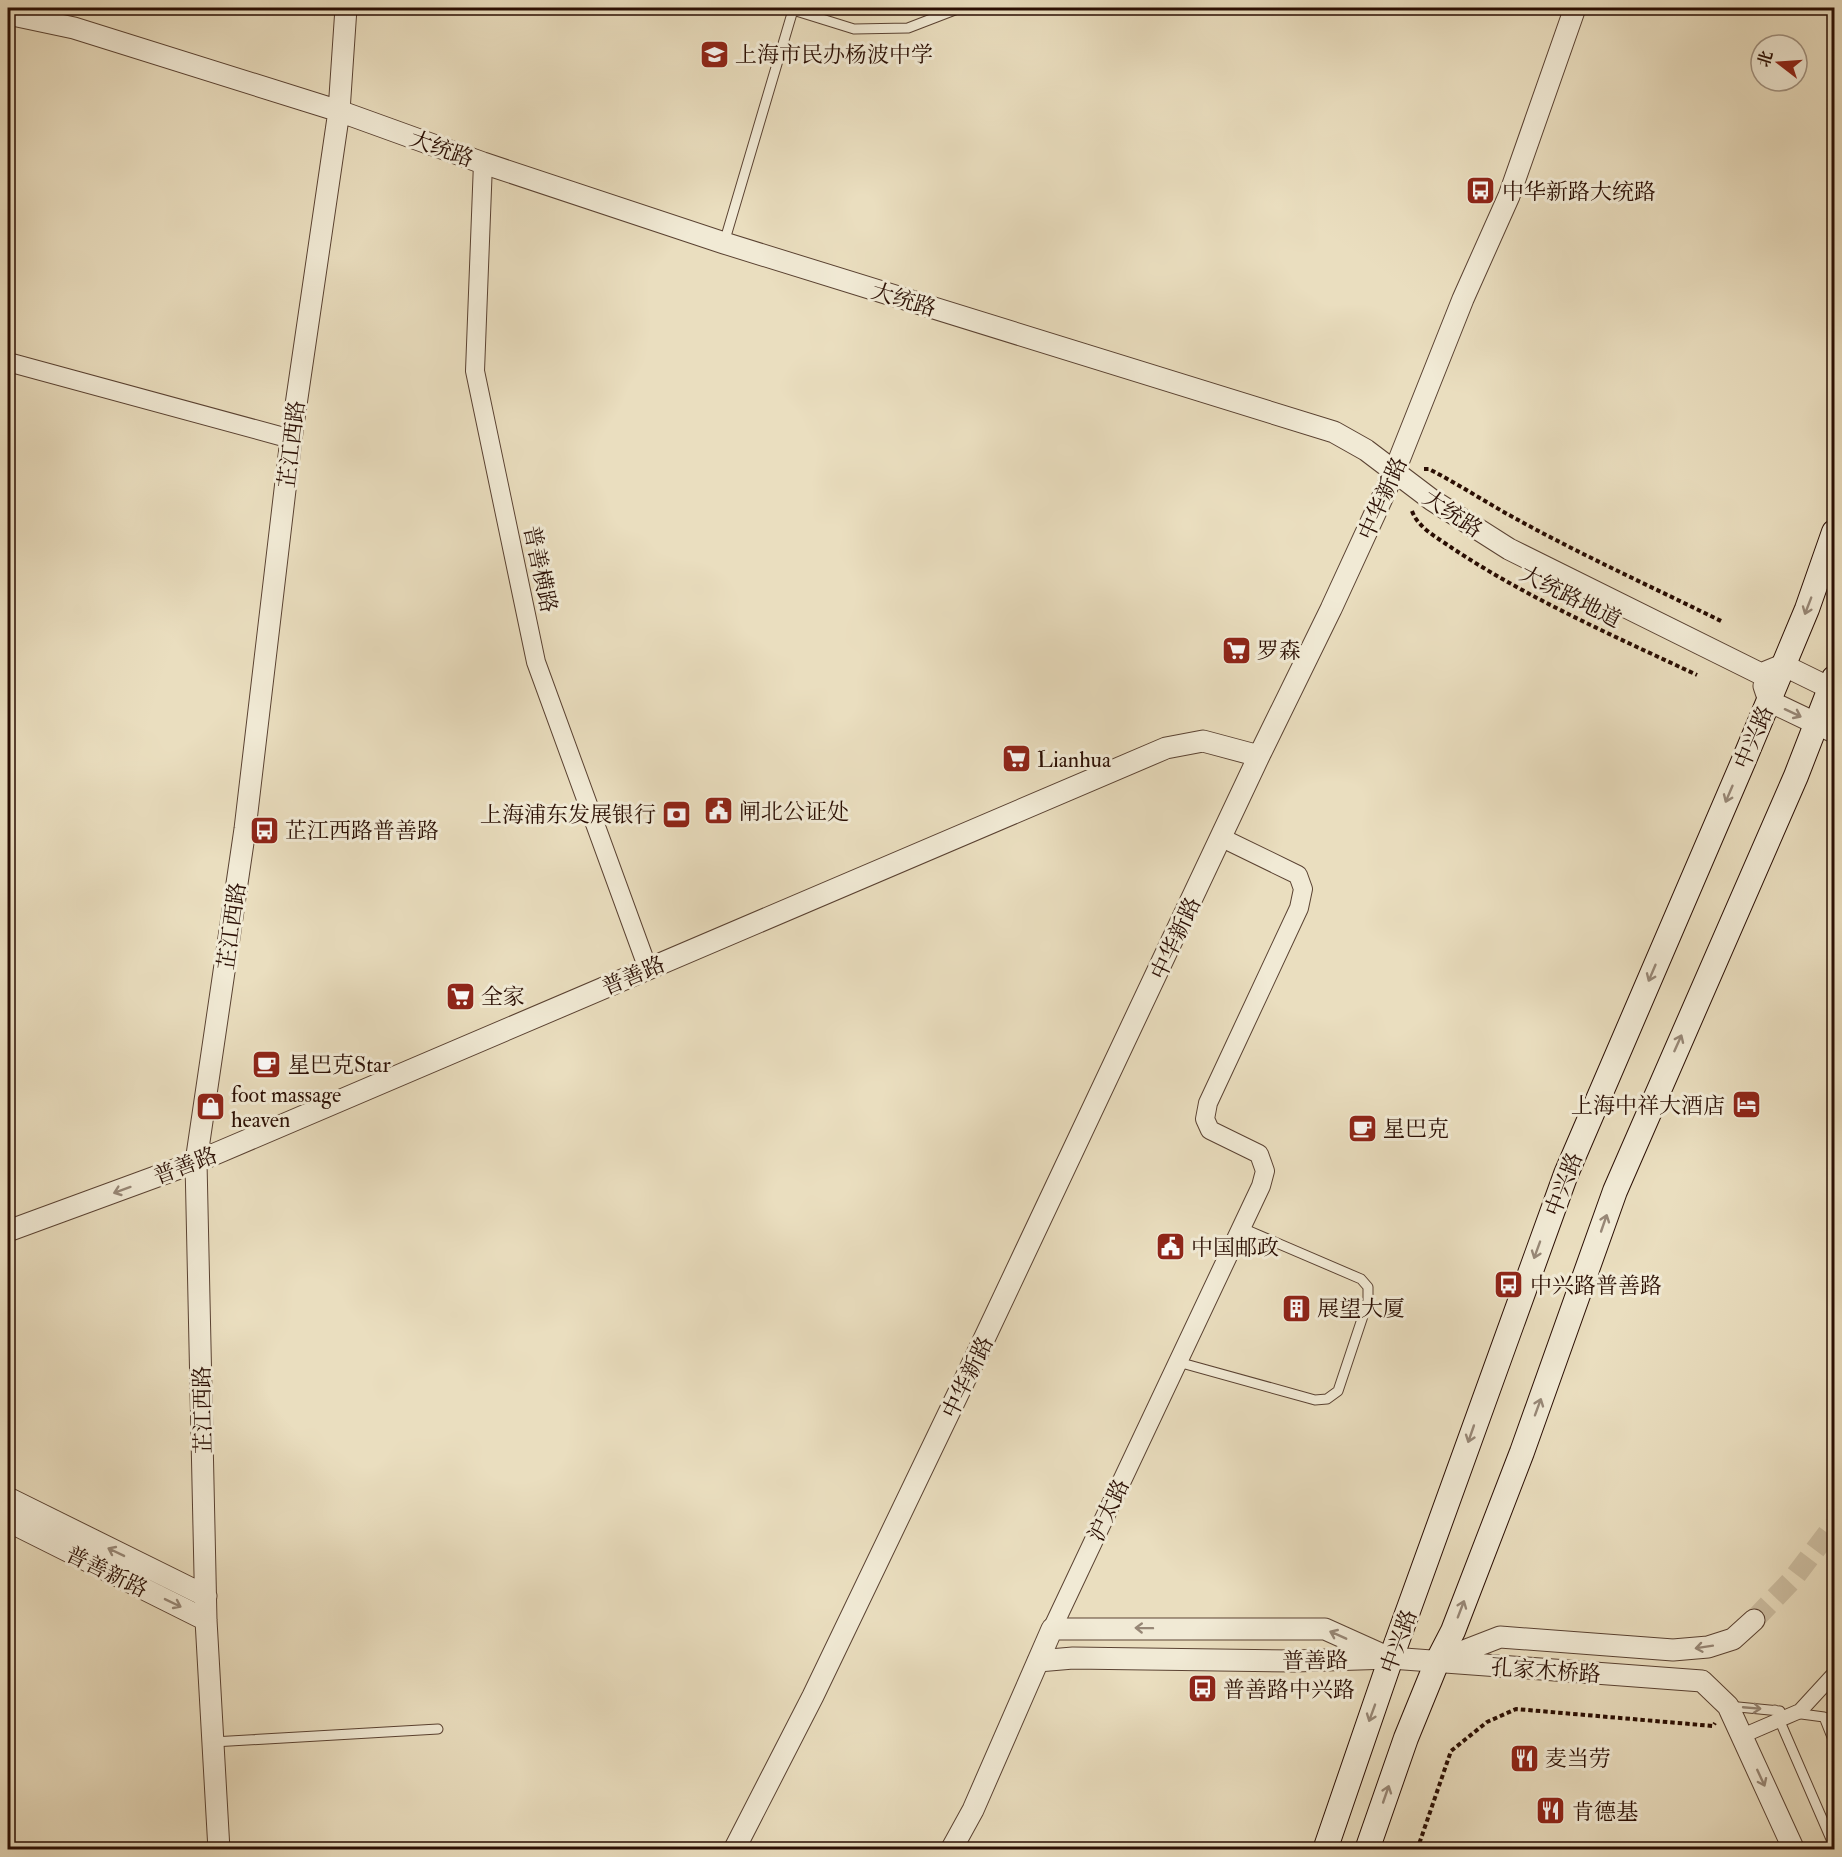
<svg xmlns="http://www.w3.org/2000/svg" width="1842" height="1857" viewBox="0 0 1842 1857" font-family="'IM FELL Double Pica','Noto Serif SC',serif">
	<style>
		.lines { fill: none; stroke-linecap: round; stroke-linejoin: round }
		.tertiary-tunnel { stroke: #cdbfa3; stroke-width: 21; stroke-dasharray: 21 10; stroke-linecap: butt }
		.service-casing { stroke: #5a4232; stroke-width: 11 }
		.pedestrian-casing { stroke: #5a4232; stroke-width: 16 }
		.minor-casing { stroke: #5a4232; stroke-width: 20 }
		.tertiary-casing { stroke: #5a4232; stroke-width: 23 }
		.secondary-casing { stroke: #2a0e03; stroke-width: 26 }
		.path { stroke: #2a0e03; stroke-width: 4; stroke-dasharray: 4.5 3; stroke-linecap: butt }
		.service { stroke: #f1ead5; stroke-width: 9 }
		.pedestrian { stroke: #f1ead5; stroke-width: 14 }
		.minor { stroke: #f1ead5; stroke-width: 18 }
		.tertiary { stroke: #f1ead5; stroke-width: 21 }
		.secondary { stroke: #f1ead5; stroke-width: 24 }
		.oneway { stroke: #978776 }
		.labels { text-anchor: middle; stroke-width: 6; stroke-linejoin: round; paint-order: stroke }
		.poi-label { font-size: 22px; fill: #2a0e03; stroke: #f1ead5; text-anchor: start }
		.street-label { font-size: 22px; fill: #2a0e03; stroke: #f1ead5 }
	</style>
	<rect width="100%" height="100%" fill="#eadebf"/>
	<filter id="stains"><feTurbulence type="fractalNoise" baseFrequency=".00333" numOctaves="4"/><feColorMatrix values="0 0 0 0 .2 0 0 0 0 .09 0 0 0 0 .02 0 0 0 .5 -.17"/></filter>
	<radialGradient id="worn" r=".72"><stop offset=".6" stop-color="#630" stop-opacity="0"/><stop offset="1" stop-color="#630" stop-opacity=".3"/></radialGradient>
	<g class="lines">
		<!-- tertiary-tunnel -->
		<path class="tertiary-tunnel" d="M1754,1620L1793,1579L1834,1525"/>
		<defs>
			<path id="service" d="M724,243L793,10L854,29L908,28L960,8
				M1178,1362L1315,1400L1327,1399L1338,1391L1368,1301V1287L1361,1279L1242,1228
				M1728,1706L1780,1711
				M1775,1710L1834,1846
				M1794,1713L1824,1717L1834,1742
				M213,1742L438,1729"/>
			<path id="pedestrian" d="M1742,1736L1800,1711L1834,1674"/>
			<path id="minor" d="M483,163L475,371L536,662L648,969
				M8,362L291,439
				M1052,1629L1261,1186L1265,1171L1259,1154L1210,1130L1205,1119L1208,1103L1299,908L1303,889L1298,875L1222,838"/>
			<path id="tertiary" d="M8,14L74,28L339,111L483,163L724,243L1334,432L1366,450L1432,500L1509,549L1761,674L1783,665L1834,690
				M1764,686L1769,701L1834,732
				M8,1231L196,1162L1166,748L1203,741L1259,756
				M8,1498L206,1596
				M8,1521L206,1620
				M1443,1659L1500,1637L1673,1650L1708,1647L1733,1639L1754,1620
				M1038,1661L1073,1658L1295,1661L1391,1658L1702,1681L1728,1706L1794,1850
				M219,1850L206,1620L196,1162L245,829L291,439L339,111L346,8
				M734,1850L813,1696L969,1371L1259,756L1331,609L1395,470L1463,299L1509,196L1575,8
				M951,1850L973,1810L1052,1629H1325L1385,1656"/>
			<path id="secondary" d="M1325,1850L1391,1658L1566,1174L1744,760L1807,609L1834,532
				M1367,1850L1406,1738L1437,1662L1453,1631L1522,1452L1615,1191L1796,776L1834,678"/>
		</defs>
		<!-- service casing -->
		<use href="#service" class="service-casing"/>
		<!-- pedestrian casing -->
		<use href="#pedestrian" class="pedestrian-casing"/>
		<!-- minor casing -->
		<use href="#minor" class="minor-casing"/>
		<!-- tertiary casing -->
		<use href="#tertiary" class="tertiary-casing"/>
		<!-- secondary casing -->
		<use href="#secondary" class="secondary-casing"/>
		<!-- path -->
		<path class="path" d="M1424,469H1429C1460,485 1490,505 1520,521C1586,557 1654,588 1721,621
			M1412,511C1418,528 1438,538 1452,548C1529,599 1614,636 1697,675
			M1417,1850L1451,1751L1487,1722L1516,1709L1713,1726L1715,1723"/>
		<!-- service -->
		<use href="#service" class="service"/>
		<!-- pedestrian -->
		<use href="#pedestrian" class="pedestrian"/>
		<!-- minor -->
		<use href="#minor" class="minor"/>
		<!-- tertiary -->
		<use href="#tertiary" class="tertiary"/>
		<!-- secondary -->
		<use href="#secondary" class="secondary"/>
	</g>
	<!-- one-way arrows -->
	<defs><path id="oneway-shaft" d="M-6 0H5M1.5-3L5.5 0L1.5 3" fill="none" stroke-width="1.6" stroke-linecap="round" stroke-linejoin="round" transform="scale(1.5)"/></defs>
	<g class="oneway">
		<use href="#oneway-shaft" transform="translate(1808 606) rotate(111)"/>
		<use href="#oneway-shaft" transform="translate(1793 713) rotate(25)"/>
		<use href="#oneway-shaft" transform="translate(1729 794) rotate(113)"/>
		<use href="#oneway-shaft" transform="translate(1652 973) rotate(113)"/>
		<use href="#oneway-shaft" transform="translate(1678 1043) rotate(-66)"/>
		<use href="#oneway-shaft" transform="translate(122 1190) rotate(160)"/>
		<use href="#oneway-shaft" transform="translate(1604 1223) rotate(-71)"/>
		<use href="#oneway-shaft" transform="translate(1537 1250) rotate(110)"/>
		<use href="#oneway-shaft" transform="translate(1538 1407) rotate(-70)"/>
		<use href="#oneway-shaft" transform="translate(1471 1434) rotate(109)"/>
		<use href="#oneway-shaft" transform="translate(116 1552) rotate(-154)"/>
		<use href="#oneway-shaft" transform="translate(173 1603) rotate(26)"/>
		<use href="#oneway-shaft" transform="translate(1461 1609) rotate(-69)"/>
		<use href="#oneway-shaft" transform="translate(1144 1628) rotate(-179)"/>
		<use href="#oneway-shaft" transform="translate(1338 1635) rotate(-156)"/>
		<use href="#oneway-shaft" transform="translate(1704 1647) rotate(171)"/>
		<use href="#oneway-shaft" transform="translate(1752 1708) rotate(5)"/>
		<use href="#oneway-shaft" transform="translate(1372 1713) rotate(110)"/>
		<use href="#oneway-shaft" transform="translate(1761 1778) rotate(65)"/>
		<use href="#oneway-shaft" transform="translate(1386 1794) rotate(-71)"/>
	</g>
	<!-- icons -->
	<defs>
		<symbol id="school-square" viewBox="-11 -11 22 22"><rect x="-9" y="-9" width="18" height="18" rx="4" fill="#8f2418" stroke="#f1ead5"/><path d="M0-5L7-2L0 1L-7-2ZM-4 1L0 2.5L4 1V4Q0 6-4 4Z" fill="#fff"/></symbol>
		<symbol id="bus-square" viewBox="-11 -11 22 22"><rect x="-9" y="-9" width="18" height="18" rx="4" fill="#8f2418" stroke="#f1ead5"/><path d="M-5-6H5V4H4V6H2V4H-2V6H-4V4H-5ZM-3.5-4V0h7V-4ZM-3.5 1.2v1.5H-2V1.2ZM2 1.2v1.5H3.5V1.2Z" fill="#fff"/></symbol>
		<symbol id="supermarket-square" viewBox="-11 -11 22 22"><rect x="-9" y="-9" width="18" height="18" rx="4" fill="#8f2418" stroke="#f1ead5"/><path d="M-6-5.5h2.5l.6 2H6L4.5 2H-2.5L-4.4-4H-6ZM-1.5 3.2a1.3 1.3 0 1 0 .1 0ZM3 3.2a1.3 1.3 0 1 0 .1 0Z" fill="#fff"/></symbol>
		<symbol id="civic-square" viewBox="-11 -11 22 22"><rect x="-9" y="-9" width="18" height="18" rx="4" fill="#8f2418" stroke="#f1ead5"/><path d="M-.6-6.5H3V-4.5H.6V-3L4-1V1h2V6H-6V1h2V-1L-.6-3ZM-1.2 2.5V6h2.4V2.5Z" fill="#fff"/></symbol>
		<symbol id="bank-square" viewBox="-11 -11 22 22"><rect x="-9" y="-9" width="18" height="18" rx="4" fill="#8f2418" stroke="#f1ead5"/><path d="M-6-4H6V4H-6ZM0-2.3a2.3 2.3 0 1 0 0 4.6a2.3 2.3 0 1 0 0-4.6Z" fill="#fff"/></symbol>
		<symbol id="cafe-square" viewBox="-11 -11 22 22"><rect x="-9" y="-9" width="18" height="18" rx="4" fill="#8f2418" stroke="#f1ead5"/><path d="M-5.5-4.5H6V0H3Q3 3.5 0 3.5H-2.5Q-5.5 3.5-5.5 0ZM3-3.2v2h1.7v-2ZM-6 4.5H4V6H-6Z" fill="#fff"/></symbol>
		<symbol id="hotel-square" viewBox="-11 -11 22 22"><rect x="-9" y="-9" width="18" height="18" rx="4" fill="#8f2418" stroke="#f1ead5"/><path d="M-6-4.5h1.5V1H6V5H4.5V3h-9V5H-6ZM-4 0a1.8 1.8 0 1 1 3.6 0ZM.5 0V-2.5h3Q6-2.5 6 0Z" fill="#fff"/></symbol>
		<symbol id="shop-square" viewBox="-11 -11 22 22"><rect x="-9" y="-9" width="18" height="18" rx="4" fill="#8f2418" stroke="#f1ead5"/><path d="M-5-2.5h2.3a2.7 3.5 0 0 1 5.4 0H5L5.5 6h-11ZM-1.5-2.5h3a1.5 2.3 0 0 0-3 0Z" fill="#fff"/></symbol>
		<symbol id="building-square" viewBox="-11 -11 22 22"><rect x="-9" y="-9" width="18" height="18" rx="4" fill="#8f2418" stroke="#f1ead5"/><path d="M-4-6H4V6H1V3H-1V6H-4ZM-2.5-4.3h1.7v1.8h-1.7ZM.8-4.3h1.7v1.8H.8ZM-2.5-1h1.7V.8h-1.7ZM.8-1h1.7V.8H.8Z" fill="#fff"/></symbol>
		<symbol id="restaurant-square" viewBox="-11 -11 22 22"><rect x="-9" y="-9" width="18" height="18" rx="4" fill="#8f2418" stroke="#f1ead5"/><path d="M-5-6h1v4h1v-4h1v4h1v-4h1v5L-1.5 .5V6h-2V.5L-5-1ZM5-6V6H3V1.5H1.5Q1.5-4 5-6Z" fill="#fff"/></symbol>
	</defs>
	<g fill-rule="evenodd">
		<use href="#school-square" x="698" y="38" width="33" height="33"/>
		<use href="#bus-square" x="1464" y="174" width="33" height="33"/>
		<use href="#supermarket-square" x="1220" y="634" width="33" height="33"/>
		<use href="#supermarket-square" x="1000" y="742" width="33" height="33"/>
		<use href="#civic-square" x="702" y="794" width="33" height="33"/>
		<use href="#bank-square" x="660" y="798" width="33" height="33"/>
		<use href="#bus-square" x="248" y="814" width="33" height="33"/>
		<use href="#supermarket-square" x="444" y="980" width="33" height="33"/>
		<use href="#cafe-square" x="250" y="1048" width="33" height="33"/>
		<use href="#hotel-square" x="1730" y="1088" width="33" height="33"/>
		<use href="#shop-square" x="194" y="1090" width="33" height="33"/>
		<use href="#cafe-square" x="1346" y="1112" width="33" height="33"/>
		<use href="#civic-square" x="1154" y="1230" width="33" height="33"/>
		<use href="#bus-square" x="1492" y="1268" width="33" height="33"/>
		<use href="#building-square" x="1280" y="1292" width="33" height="33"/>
		<use href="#bus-square" x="1186" y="1672" width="33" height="33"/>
		<use href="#restaurant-square" x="1508" y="1742" width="33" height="33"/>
		<use href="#restaurant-square" x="1534" y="1794" width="33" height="33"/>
	</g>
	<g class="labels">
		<!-- poi labels -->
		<g class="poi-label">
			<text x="735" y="62">上海市民办杨波中学</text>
			<text x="1502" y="199">中华新路大统路</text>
			<text x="1257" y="658">罗森</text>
			<text x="1037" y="767">Lianhua</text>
			<text x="739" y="819">闸北公证处</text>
			<text x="656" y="822" text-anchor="end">上海浦东发展银行</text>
			<text x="285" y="838">芷江西路普善路</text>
			<text x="481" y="1004">全家</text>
			<text x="288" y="1072">星巴克Star</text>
			<text x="231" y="1102">foot massage<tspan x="231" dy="25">heaven</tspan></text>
			<text x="1725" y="1113" text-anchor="end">上海中祥大酒店</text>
			<text x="1383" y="1136">星巴克</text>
			<text x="1191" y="1255">中国邮政</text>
			<text x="1530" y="1293">中兴路普善路</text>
			<text x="1317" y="1316">展望大厦</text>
			<text x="1223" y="1697">普善路中兴路</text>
			<text x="1545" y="1766">麦当劳</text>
			<text x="1572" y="1819">肯德基</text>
		</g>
		<!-- street labels -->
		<g class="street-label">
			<text transform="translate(442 148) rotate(20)" y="8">大统路</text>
			<text transform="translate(904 299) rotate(17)" y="8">大统路</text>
			<text transform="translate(291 444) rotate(-83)" y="8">芷江西路</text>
			<text transform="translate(1382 498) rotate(-66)" y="8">中华新路</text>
			<text transform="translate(1453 513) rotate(34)" y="8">大统路</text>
			<text transform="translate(541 569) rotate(78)" y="8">普善横路</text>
			<text transform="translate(1571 596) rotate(27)" y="8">大统路地道</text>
			<text transform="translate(1753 737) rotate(-67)" y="8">中兴路</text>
			<text transform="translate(231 926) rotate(-82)" y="8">芷江西路</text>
			<text transform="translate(1175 938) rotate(-65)" y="8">中华新路</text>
			<text transform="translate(633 975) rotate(-23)" y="8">普善路</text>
			<text transform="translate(185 1165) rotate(-21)" y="8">普善路</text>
			<text transform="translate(1563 1184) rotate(-69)" y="8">中兴路</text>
			<text transform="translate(967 1377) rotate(-64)" y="8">中华新路</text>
			<text transform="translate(202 1410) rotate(-91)" y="8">芷江西路</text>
			<text transform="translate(1108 1510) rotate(-65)" y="8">沪太路</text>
			<text transform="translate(107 1571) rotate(26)" y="8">普善新路</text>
			<text transform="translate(1398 1641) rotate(-70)" y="8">中兴路</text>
			<text transform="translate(1315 1660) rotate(-1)" y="8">普善路</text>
			<text transform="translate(1546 1670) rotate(4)" y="8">孔家木桥路</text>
		</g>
	</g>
	<!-- margin -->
	<rect width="1842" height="1857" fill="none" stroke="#eadebf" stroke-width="30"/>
	<rect x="9" y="9" width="1824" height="1839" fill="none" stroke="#2a0e03" stroke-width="3"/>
	<rect x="15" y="15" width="1812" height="1827" fill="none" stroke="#2a0e03" stroke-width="1.5"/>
	<!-- north arrow -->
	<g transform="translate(1779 63) rotate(287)"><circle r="28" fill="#f1ead5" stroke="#a19281" stroke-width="1.5"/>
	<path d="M0-4.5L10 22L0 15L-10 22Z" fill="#8f2418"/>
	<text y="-9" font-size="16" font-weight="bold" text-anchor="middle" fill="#2a0e03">北</text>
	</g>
	<rect width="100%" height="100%" filter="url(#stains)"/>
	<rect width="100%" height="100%" fill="url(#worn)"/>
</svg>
